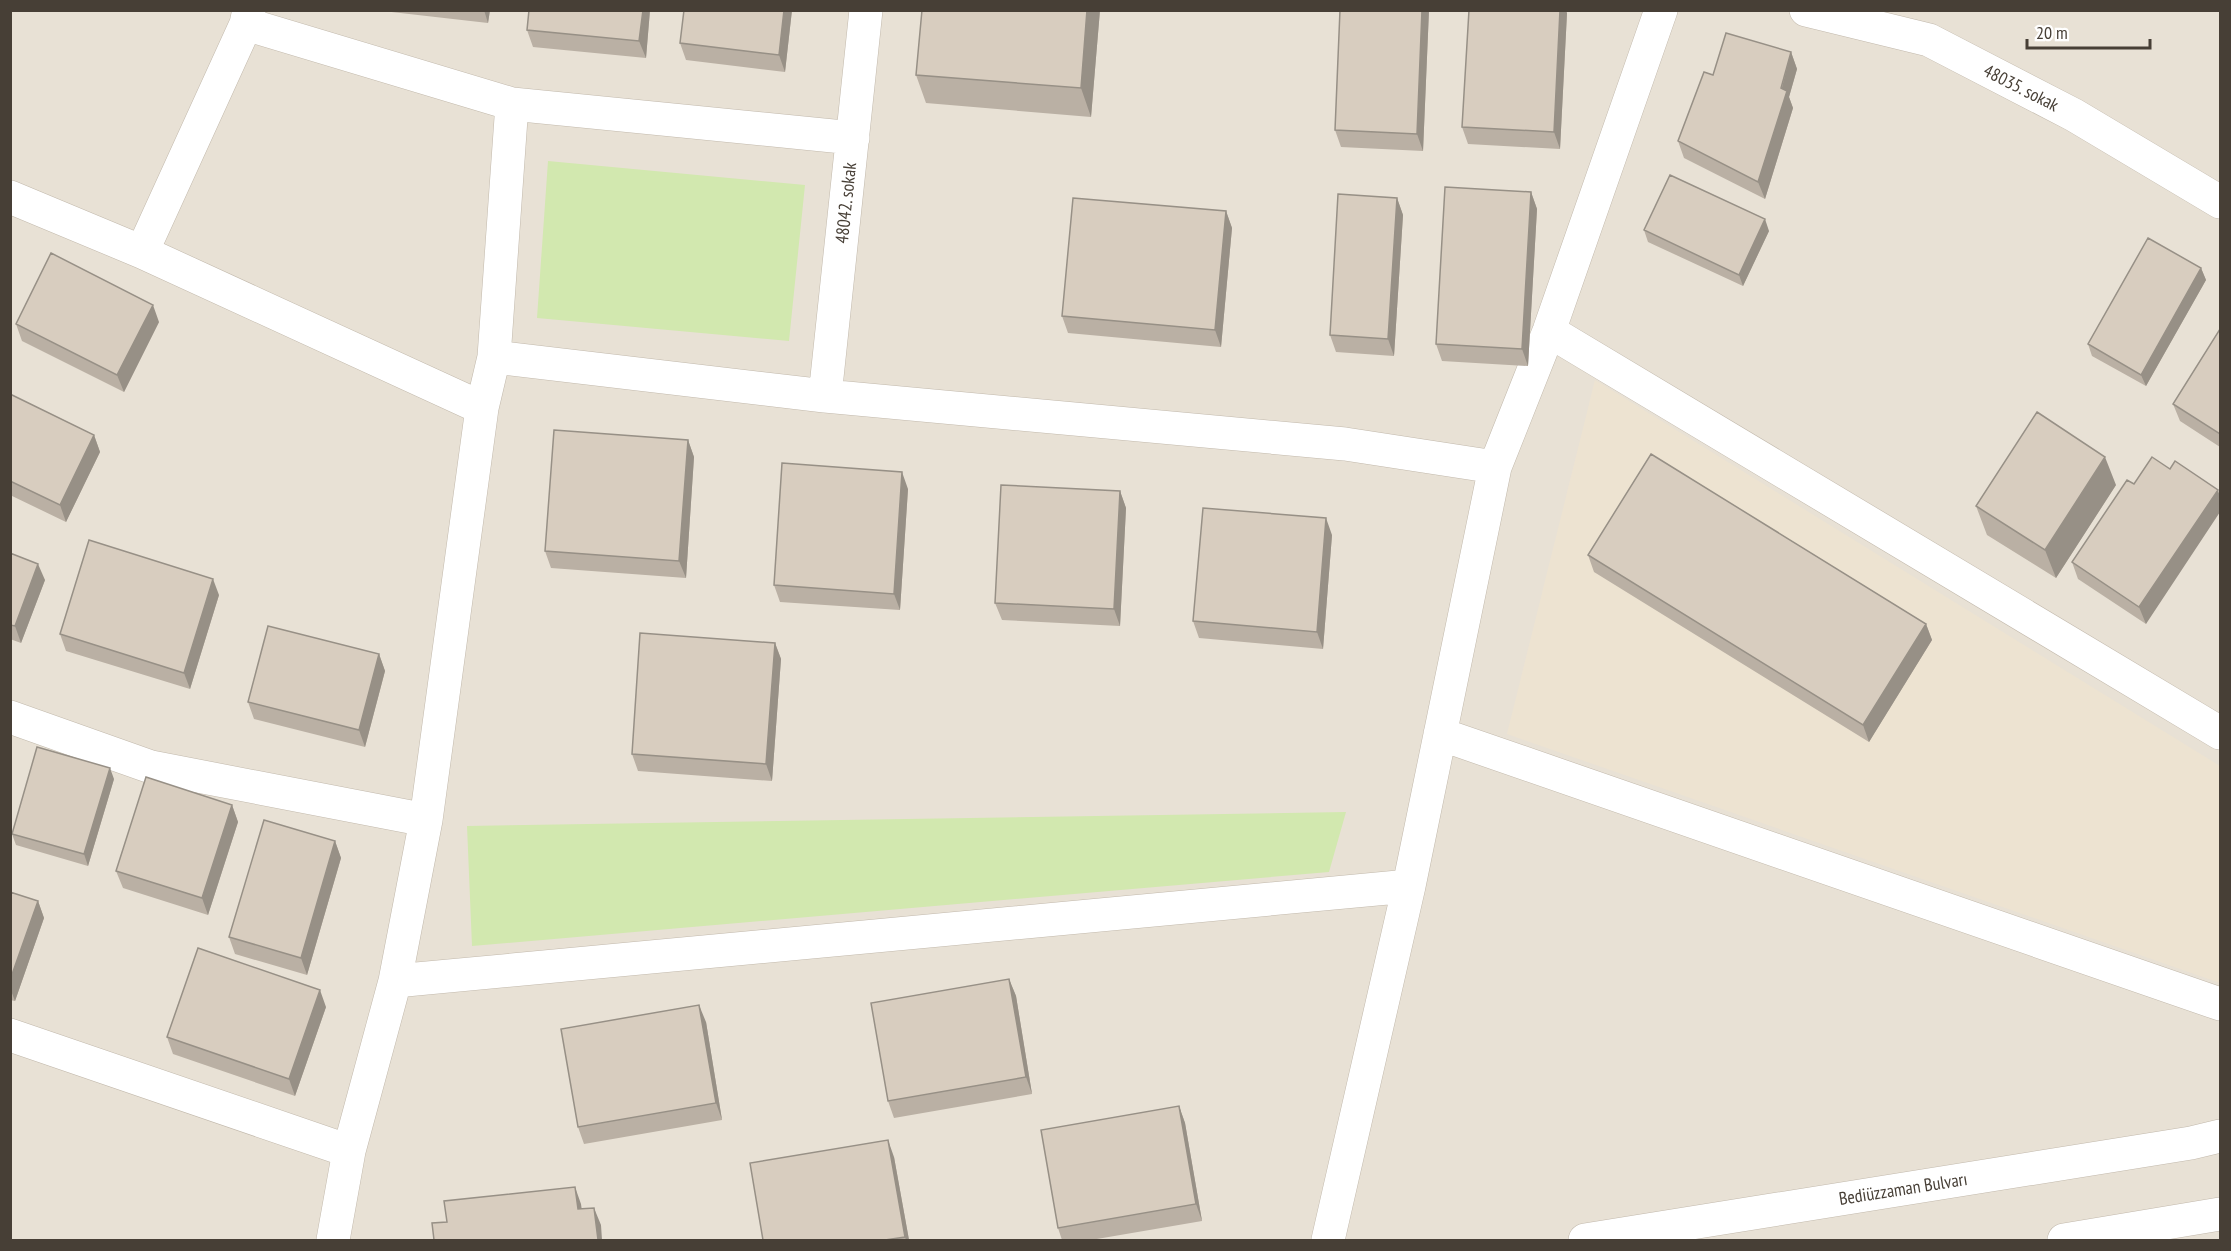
<svg xmlns="http://www.w3.org/2000/svg" width="2231" height="1251" viewBox="0 0 2231 1251" font-family="'PT Sans Narrow',sans-serif">
	<style>
		.residential { fill: #e8e1d5 }
		.education { fill: #ede3d1 }
		.green { fill: #d2e8af }
		.lines { fill: none; stroke-linecap: round; stroke-linejoin: round }
		.minor-casing { stroke: #c2b9ac; stroke-width: 34 }
		.minor { stroke: #fff; stroke-width: 33 }
		.wall { fill: #bab0a4 }
		.shaded-wall { fill: #979086 }
		.building { fill: #d8cdbf; stroke: #979086; stroke-width: 1.5 }
		.labels { text-anchor: middle; stroke-width: 5; stroke-linejoin: round; paint-order: stroke }
		.street-label { font-size: 18px; fill: #473f36; stroke: #fff }
	</style>
	<rect width="100%" height="100%" fill="#f4efe7"/>
	<!-- residential -->
	<path class="residential" d="M11,11H2220V1240H11Z"/>
	<!-- education -->
	<path class="education" d="M1595,380L2220,766V983L1507,734Z"/>
	<!-- green -->
	<path class="green" d="M548,161L805,185L789,341L537,318Z
		M1346,812L1329,872L472,946L467,826Z"/>
	<g class="lines">
		<defs>
			<path id="minor" d="M249,10L246,24L512,104L853,138
				M1806,10L1929,40L2074,115L2220,202
				M10,197L142,252L482,408
				M142,252L246,24
				M1549,331L2220,733
				M494,357L825,396L1345,444L1495,467
				M825,396L866,10
				M10,717L151,767L426,820
				M1440,734L2220,1004
				M395,981L1409,886
				M10,1035L349,1151
				M333,1240L349,1151L395,981L426,820L482,408L494,357L512,104
				M1328,1240L1409,886L1495,467L1549,331L1661,10
				M1585,1240L2191,1143L2220,1136
				M2064,1240L2220,1214"/>
		</defs>
		<!-- minor casing -->
		<use href="#minor" class="minor-casing"/>
		<!-- minor -->
		<use href="#minor" class="minor"/>
	</g>
	<!-- wall -->
	<path class="wall" d="M374,10H490L488,23Z
		M529,10H650L646,58L533,47L527,30Z
		M792,10L785,72L686,60L680,43Z
		M1100,10L1091,117L926,103L916,75Z
		M1340,10H1429L1423,151L1341,147L1335,130Z
		M1567,13L1560,149L1468,144L1462,127Z
		M1791,52L1797,69L1789,97L1793,108L1765,199L1684,158L1678,141L1713,75Z
		M1531,192L1537,209L1528,366L1442,361L1436,344Z
		M1397,198L1403,215L1394,356L1336,352L1330,335Z
		M1226,211L1232,228L1221,347L1068,333L1062,316Z
		M1644,230L1769,231L1743,286L1648,242Z
		M2201,268L2206,280L2146,386L2092,356L2088,344Z
		M159,322L124,392L22,341L16,324Z
		M2220,329V447L2180,421L2173,404Z
		M10,394L94,435L100,452L66,522L10,495Z
		M688,440L694,457L686,578L551,568L545,551Z
		M2170,469L2146,624L2078,579L2072,562L2134,484Z
		M2116,485L2056,578L1987,535L1976,506Z
		M908,489L900,610L780,602L774,585Z
		M1120,491L1126,508L1120,626L1002,620L995,603Z
		M1332,535L1323,649L1199,638L1193,621Z
		M10,553L45,580L21,643L10,639Z
		M1588,555L1926,624L1932,640L1869,742L1594,572Z
		M219,595L190,689L66,651L60,634Z
		M775,643L781,659L772,781L638,771L632,754Z
		M379,654L385,671L365,747L254,719L248,702Z
		M114,779L88,866L16,845L12,834Z
		M232,805L238,822L208,915L123,888L116,871Z
		M335,841L341,858L307,975L235,954L229,937Z
		M10,892L38,901L44,918L15,1001L10,1000Z
		M1009,979L1016,996L1032,1094L894,1118L888,1101Z
		M326,1007L295,1096L173,1054L167,1037Z
		M706,1022L722,1120L584,1144L578,1127Z
		M1179,1106L1185,1123L1202,1221L1091,1240H1062L1058,1228Z
		M894,1157L909,1240H763Z"/>
	<!-- shaded-wall -->
	<path class="shaded-wall" d="M484,10H490L488,23Z
		M643,10H650L646,58L639,41Z
		M784,10H792L785,72L779,55Z
		M1087,10H1100L1091,117L1081,88Z
		M1422,10H1429L1423,151L1417,134Z
		M1560,10H1566L1567,13L1560,149L1554,132Z
		M1791,52L1797,69L1789,97L1793,108L1765,199L1758,182Z
		M1531,192L1537,209L1528,366L1522,349Z
		M1397,198L1403,215L1394,356L1388,339Z
		M1226,211L1232,228L1221,347L1215,330Z
		M1765,219L1769,231L1743,286L1739,275Z
		M2201,268L2206,280L2146,386L2141,375Z
		M153,305L159,322L124,392L117,375Z
		M94,435L100,452L66,522L60,505Z
		M688,440L694,457L686,578L679,561Z
		M2105,457L2116,485L2056,578L2045,550Z
		M902,472L908,489L900,610L894,594Z
		M2218,490L2220,497V512L2146,624L2139,607Z
		M1120,491L1126,508L1120,626L1114,609Z
		M1326,518L1332,535L1323,649L1317,632Z
		M38,564L45,580L21,643L15,626Z
		M213,579L219,595L190,689L184,673Z
		M1926,624L1932,640L1869,742L1863,725Z
		M775,643L781,659L772,781L766,764Z
		M379,654L385,671L365,747L359,730Z
		M110,768L114,779L88,866L84,854Z
		M232,805L238,822L208,915L202,898Z
		M335,841L341,858L307,975L301,958Z
		M38,901L44,918L15,1001L10,988V980Z
		M1009,979L1016,996L1032,1094L1026,1077Z
		M320,990L326,1007L295,1096L289,1079Z
		M699,1005L706,1022L722,1120L716,1103Z
		M1179,1106L1185,1123L1202,1221L1196,1204Z
		M888,1140L894,1157L909,1240H906L905,1237Z
		M575,1187L581,1204L584,1226L578,1209Z
		M594,1208L601,1225L602,1240H598Z"/>
	<!-- building -->
	<path class="building" d="M529,10H643L639,41L527,30Z
		M684,10H784L779,55L680,43Z
		M922,10H1087L1081,88L916,75Z
		M1340,10H1422L1417,134L1335,130Z
		M1469,10H1560L1554,132L1462,127Z
		M1726,33L1791,52L1781,88L1787,91L1758,182L1678,141L1704,72L1713,75Z
		M1670,175L1765,219L1739,275L1644,230Z
		M1445,187L1531,192L1522,349L1436,344Z
		M1338,194L1397,198L1388,339L1330,335Z
		M1073,198L1226,211L1215,330L1062,316Z
		M2148,238L2201,268L2141,375L2088,344Z
		M51,253L153,305L117,375L16,324Z
		M2220,329V434L2173,404Z
		M10,394L94,435L60,505L10,481Z
		M2037,412L2105,457L2045,550L1976,506Z
		M554,430L688,440L679,561L545,551Z
		M1651,454L1926,624L1863,725L1588,555Z
		M2152,457L2170,469L2175,461L2218,490L2139,607L2072,562L2127,480L2134,484Z
		M782,463L902,472L894,594L774,585Z
		M1001,485L1120,491L1114,609L995,603Z
		M1203,508L1326,518L1317,632L1193,621Z
		M89,540L213,579L184,673L60,634Z
		M10,553L38,564L15,626L10,625Z
		M268,626L379,654L359,730L248,702Z
		M640,633L775,643L766,764L632,754Z
		M37,747L110,768L84,854L12,834Z
		M146,777L232,805L202,898L116,871Z
		M264,820L335,841L301,958L229,937Z
		M10,892L38,901L10,980Z
		M198,948L320,990L289,1079L167,1037Z
		M1009,979L1026,1077L888,1101L871,1003Z
		M699,1005L716,1103L578,1127L561,1029Z
		M1179,1106L1196,1204L1058,1228L1041,1130Z
		M888,1140L905,1237L885,1240H763L750,1163Z
		M575,1187L578,1209L594,1208L598,1240H434L432,1223L447,1222L444,1201Z"/>
	<g class="labels">
		<!-- street labels -->
		<g class="street-label">
			<text transform="translate(2021 88) rotate(27)" y="6">48035. sokak</text>
			<text transform="translate(846 203) rotate(-84)" y="6">48042. sokak</text>
			<text transform="translate(1903 1189) rotate(-9)" y="6">Bediüzzaman Bulvarı</text>
		</g>
	</g>
	<!-- border -->
	<rect width="2231" height="1251" fill="none" stroke="#473f36" stroke-width="24"/>
	<!-- scale -->
	<path d="M2027 39v9h123v-9" fill="none" stroke="#473f36" stroke-width="3"/>
	<text x="2036" y="39" font-size="18" fill="#473f36" stroke="#ffffff" stroke-width="4.5" paint-order="stroke">20 m</text>
</svg>
